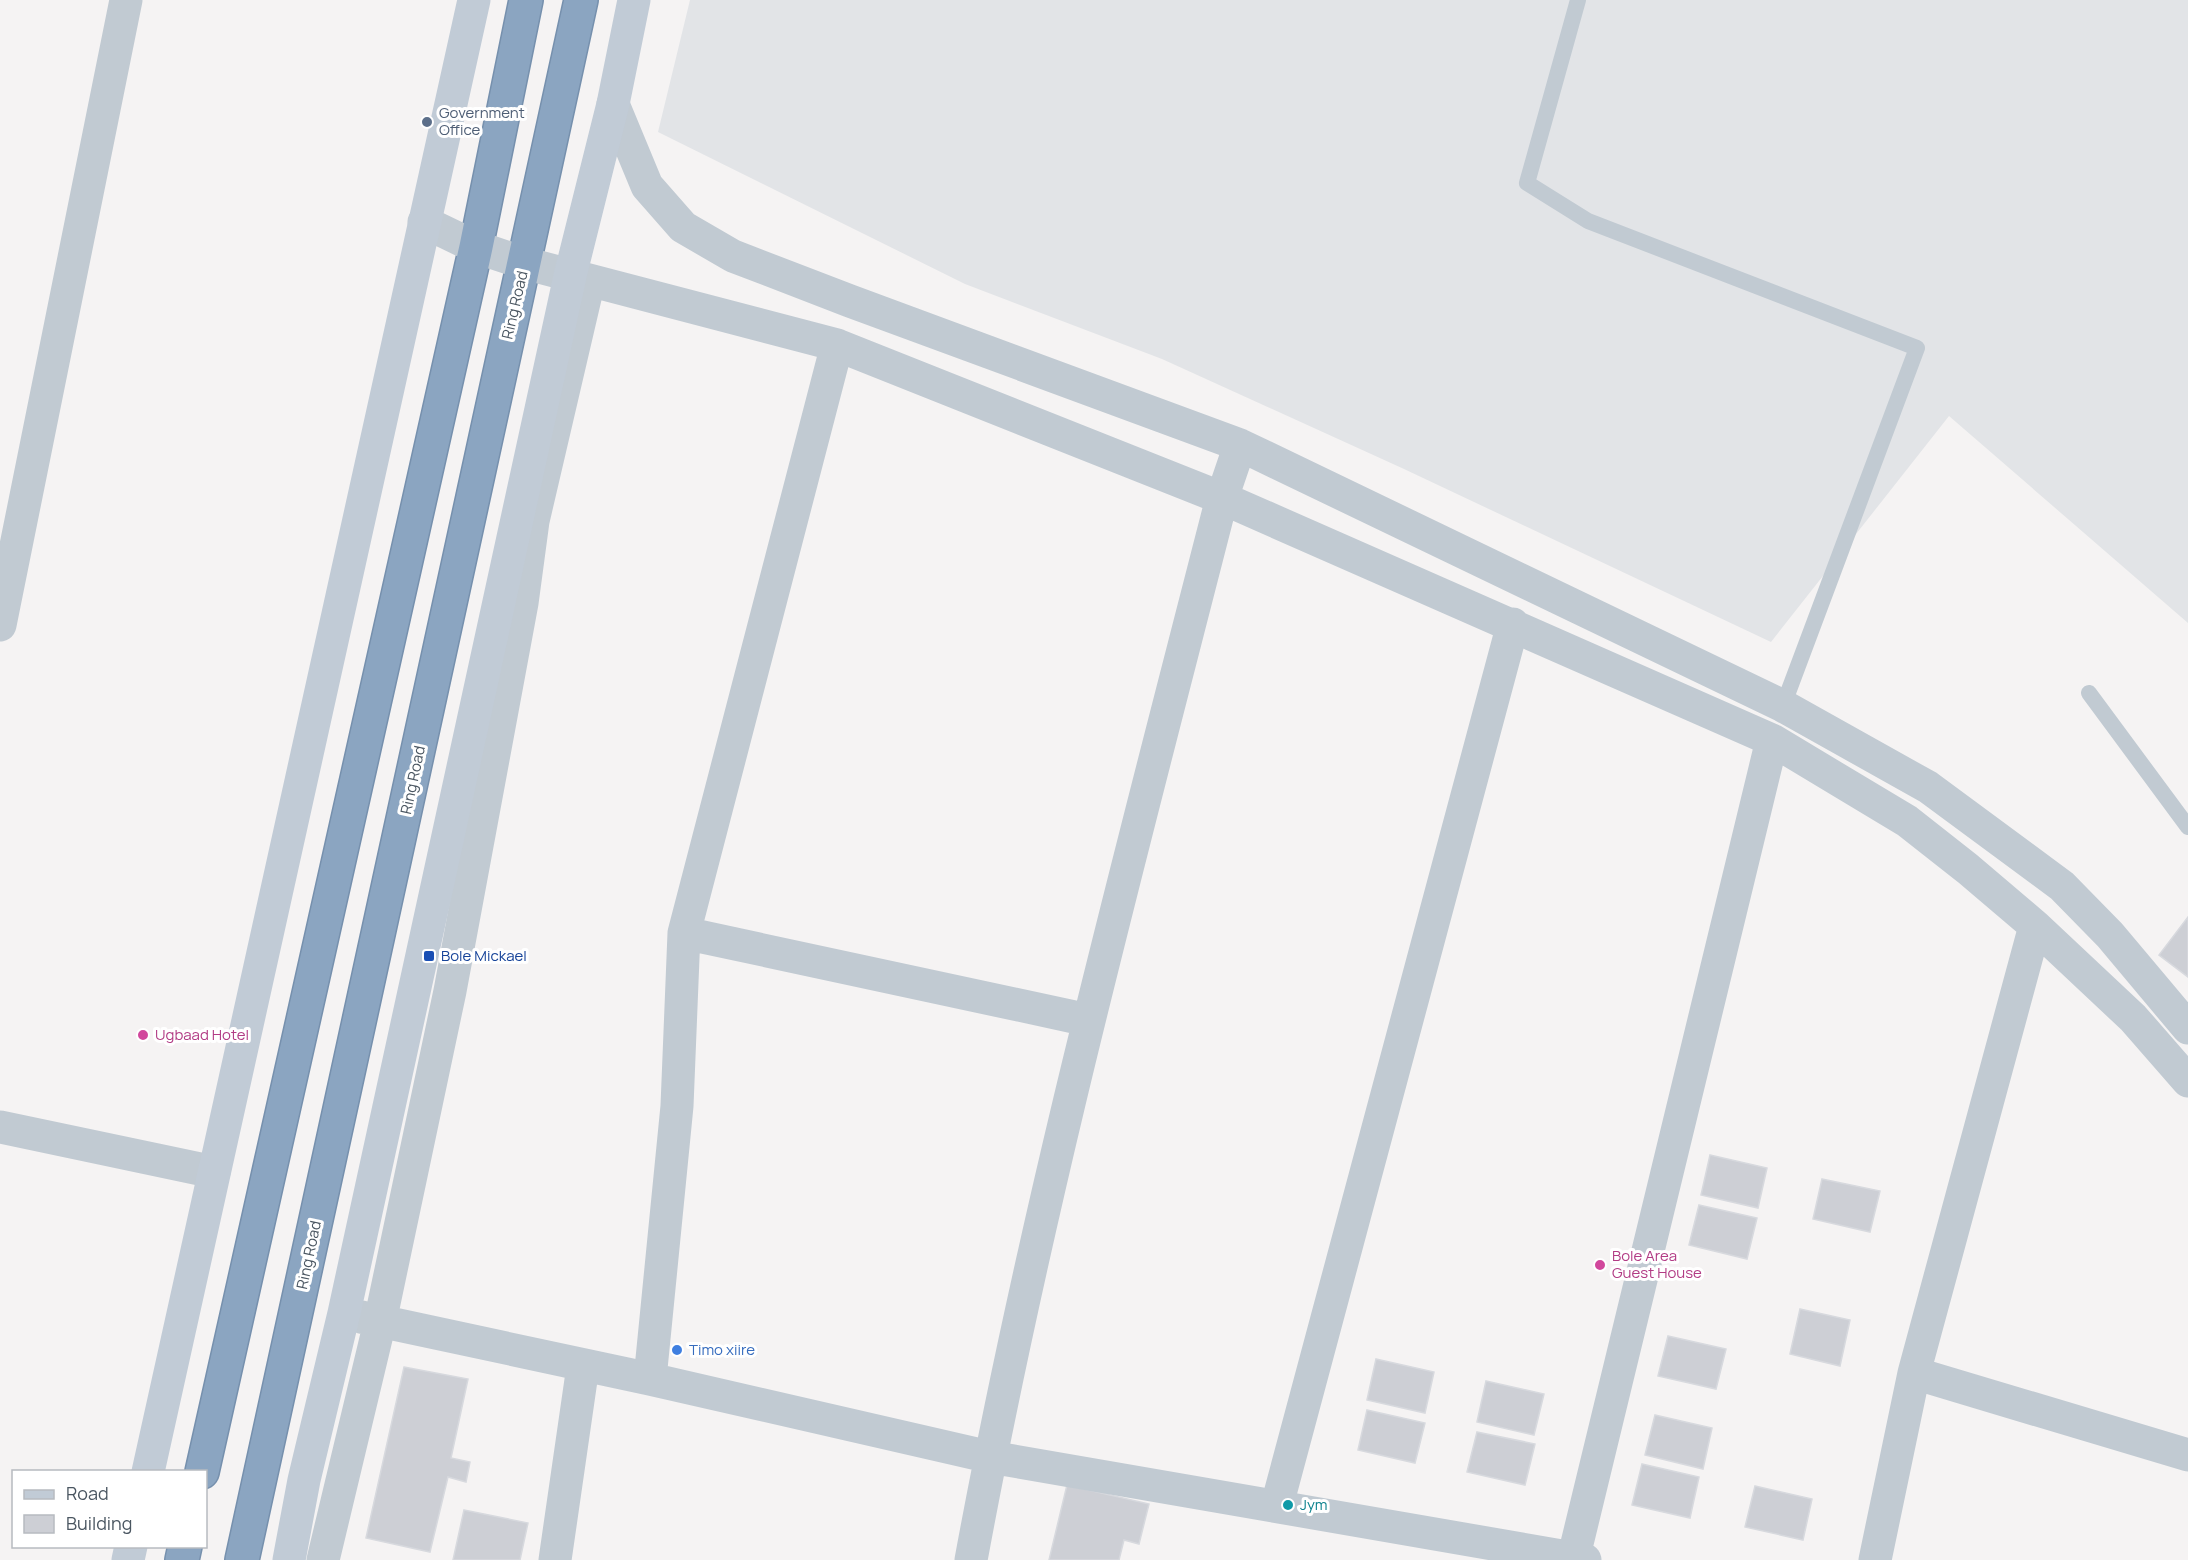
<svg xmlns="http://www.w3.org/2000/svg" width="2188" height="1560" viewBox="0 0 2188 1560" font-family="Manrope,sans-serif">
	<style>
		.airport { fill: #e2e4e7 }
		.building { fill: #cdcfd5; stroke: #d7d9de; stroke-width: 1.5 }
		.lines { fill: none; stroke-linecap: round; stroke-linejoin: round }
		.highway-casing { stroke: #7690ad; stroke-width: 36 }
		.lane { stroke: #c1cad2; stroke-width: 16 }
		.street { stroke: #c1cad2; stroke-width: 33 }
		.secondary { stroke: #c1cbd6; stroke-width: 33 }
		.highway { stroke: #8ba5c1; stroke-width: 33 }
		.service-dot { fill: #5c6f8a; stroke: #fff; stroke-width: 2 }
		.transit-dot { fill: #1a4fb4; stroke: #fff; stroke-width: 2 }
		.hotel-dot { fill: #d1479c; stroke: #fff; stroke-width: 2 }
		.shop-dot { fill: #3f7fe0; stroke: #fff; stroke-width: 2 }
		.culture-dot { fill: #0f9aa8; stroke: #fff; stroke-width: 2 }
		.labels { text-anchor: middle; stroke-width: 6; stroke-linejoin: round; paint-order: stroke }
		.service-label { font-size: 15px; fill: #4e5e75; stroke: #fff; text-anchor: start }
		.street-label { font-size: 15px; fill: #4a5661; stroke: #fff }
		.transit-label { font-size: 15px; fill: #164399; stroke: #fff; text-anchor: start }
		.hotel-label { font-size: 15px; fill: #b23c85; stroke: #fff; text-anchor: start }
		.shop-label { font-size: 15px; fill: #366cbe; stroke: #fff; text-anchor: start }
		.culture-label { font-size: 15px; fill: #0d838f; stroke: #fff; text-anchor: start }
	</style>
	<rect width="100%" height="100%" fill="#f5f3f3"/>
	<!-- airport -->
	<path class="airport" d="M690,0H2188V623L1949,416L1771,642L1404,469L1162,359L965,284L658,132Z"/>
	<!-- building -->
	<path class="building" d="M2188,917V977L2159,955Z
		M1710,1155L1767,1168L1758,1208L1701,1195Z
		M1822,1179L1880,1191L1870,1232L1813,1219Z
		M1699,1205L1757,1218L1747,1259L1689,1245Z
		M1800,1309L1850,1320L1840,1366L1790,1354Z
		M1668,1336L1726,1349L1716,1389L1658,1376Z
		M1376,1359L1434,1372L1425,1413L1367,1400Z
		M404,1367L468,1379L451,1458L470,1462L466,1482L448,1477L430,1552L366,1538Z
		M1486,1381L1544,1394L1534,1435L1477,1422Z
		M1367,1410L1425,1423L1415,1463L1358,1450Z
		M1655,1415L1712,1428L1703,1469L1645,1455Z
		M1477,1432L1535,1444L1525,1485L1467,1472Z
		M1642,1464L1699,1477L1690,1518L1632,1505Z
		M1067,1485L1149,1504L1139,1544L1124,1540L1119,1560H1049Z
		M1755,1486L1812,1499L1803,1540L1745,1527Z
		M464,1510L528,1523L520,1560H453Z"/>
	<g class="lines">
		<defs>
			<path id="highway" d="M202,1472L476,247L526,0
				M182,1560L185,1546
				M242,1560L581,0"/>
		</defs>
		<!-- highway casing -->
		<use href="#highway" class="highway-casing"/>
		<!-- lane -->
		<path class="lane" d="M1578,0L1527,183L1588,221L1917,348L1783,706
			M2089,693L2188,827"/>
		<!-- street -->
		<path class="street" d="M613,104L647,186L683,227L733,256L850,301L1240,445L1783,706L1928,787L2062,886L2110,935L2188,1028
			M424,222L476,247L524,263L837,345L1222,498L1772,740L1907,821L1968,869L2035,926L2133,1018L2188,1081
			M837,345L684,933L1088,1020
			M0,625L126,0
			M0,1127L214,1172
			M361,1317L650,1379L990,1457L1585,1560
			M1914,1373L2188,1455
			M650,1379L677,1106L684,933
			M1277,1505L1513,624
			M323,1560L380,1322L450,991L522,603L533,521L589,281
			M555,1560L583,1366
			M971,1560C1037,1202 1132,850 1222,498L1240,445
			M1573,1560L1772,740
			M1875,1560L1914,1373L2035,926"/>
		<!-- secondary -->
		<path class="secondary" d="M148,1472L474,0
			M128,1560L131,1546
			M289,1560L304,1480L344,1313L570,276L613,104L634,0"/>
		<!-- highway -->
		<use href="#highway" class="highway"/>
	</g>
	<!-- markers -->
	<circle class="service-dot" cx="427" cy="122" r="6"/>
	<rect class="transit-dot" x="423" y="950" width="12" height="12" rx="3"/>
	<g class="hotel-dot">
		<circle cx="143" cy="1035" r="6"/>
		<circle cx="1600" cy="1265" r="6"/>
	</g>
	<circle class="shop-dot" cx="677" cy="1350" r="6"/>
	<circle class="culture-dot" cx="1288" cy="1505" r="6"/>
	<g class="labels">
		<!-- service labels -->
		<g class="service-label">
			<text x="439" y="118">Government<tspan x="439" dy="17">Office</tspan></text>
		</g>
		<!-- street labels -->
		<g class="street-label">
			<text transform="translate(515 305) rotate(-77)" y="5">Ring Road</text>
			<text transform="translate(413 780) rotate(-78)" y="5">Ring Road</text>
			<text transform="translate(309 1255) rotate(-78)" y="5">Ring Road</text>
		</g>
		<!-- transit labels -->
		<g class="transit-label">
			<text x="441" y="961">Bole Mickael</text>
		</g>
		<!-- hotel labels -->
		<g class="hotel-label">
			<text x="155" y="1040">Ugbaad Hotel</text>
			<text x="1612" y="1261">Bole Area<tspan x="1612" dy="17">Guest House</tspan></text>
		</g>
		<!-- shop labels -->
		<g class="shop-label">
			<text x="689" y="1355">Timo xiire</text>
		</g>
		<!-- culture labels -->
		<g class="culture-label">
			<text x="1300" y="1510">Jym</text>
		</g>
	</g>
	<!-- legend -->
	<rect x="12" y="1470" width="195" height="78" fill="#ffffff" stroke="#b7bbc0" stroke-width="1.5"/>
	<rect x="24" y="1490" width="30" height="9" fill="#c1cbd6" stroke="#b7bbc0" stroke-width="1.5"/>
	<text x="66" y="1500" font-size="18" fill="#4a5661">Road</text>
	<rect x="24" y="1515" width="30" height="18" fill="#cdcfd5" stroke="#b7bbc0" stroke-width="1.5"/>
	<text x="66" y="1530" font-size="18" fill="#4a5661">Building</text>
</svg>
